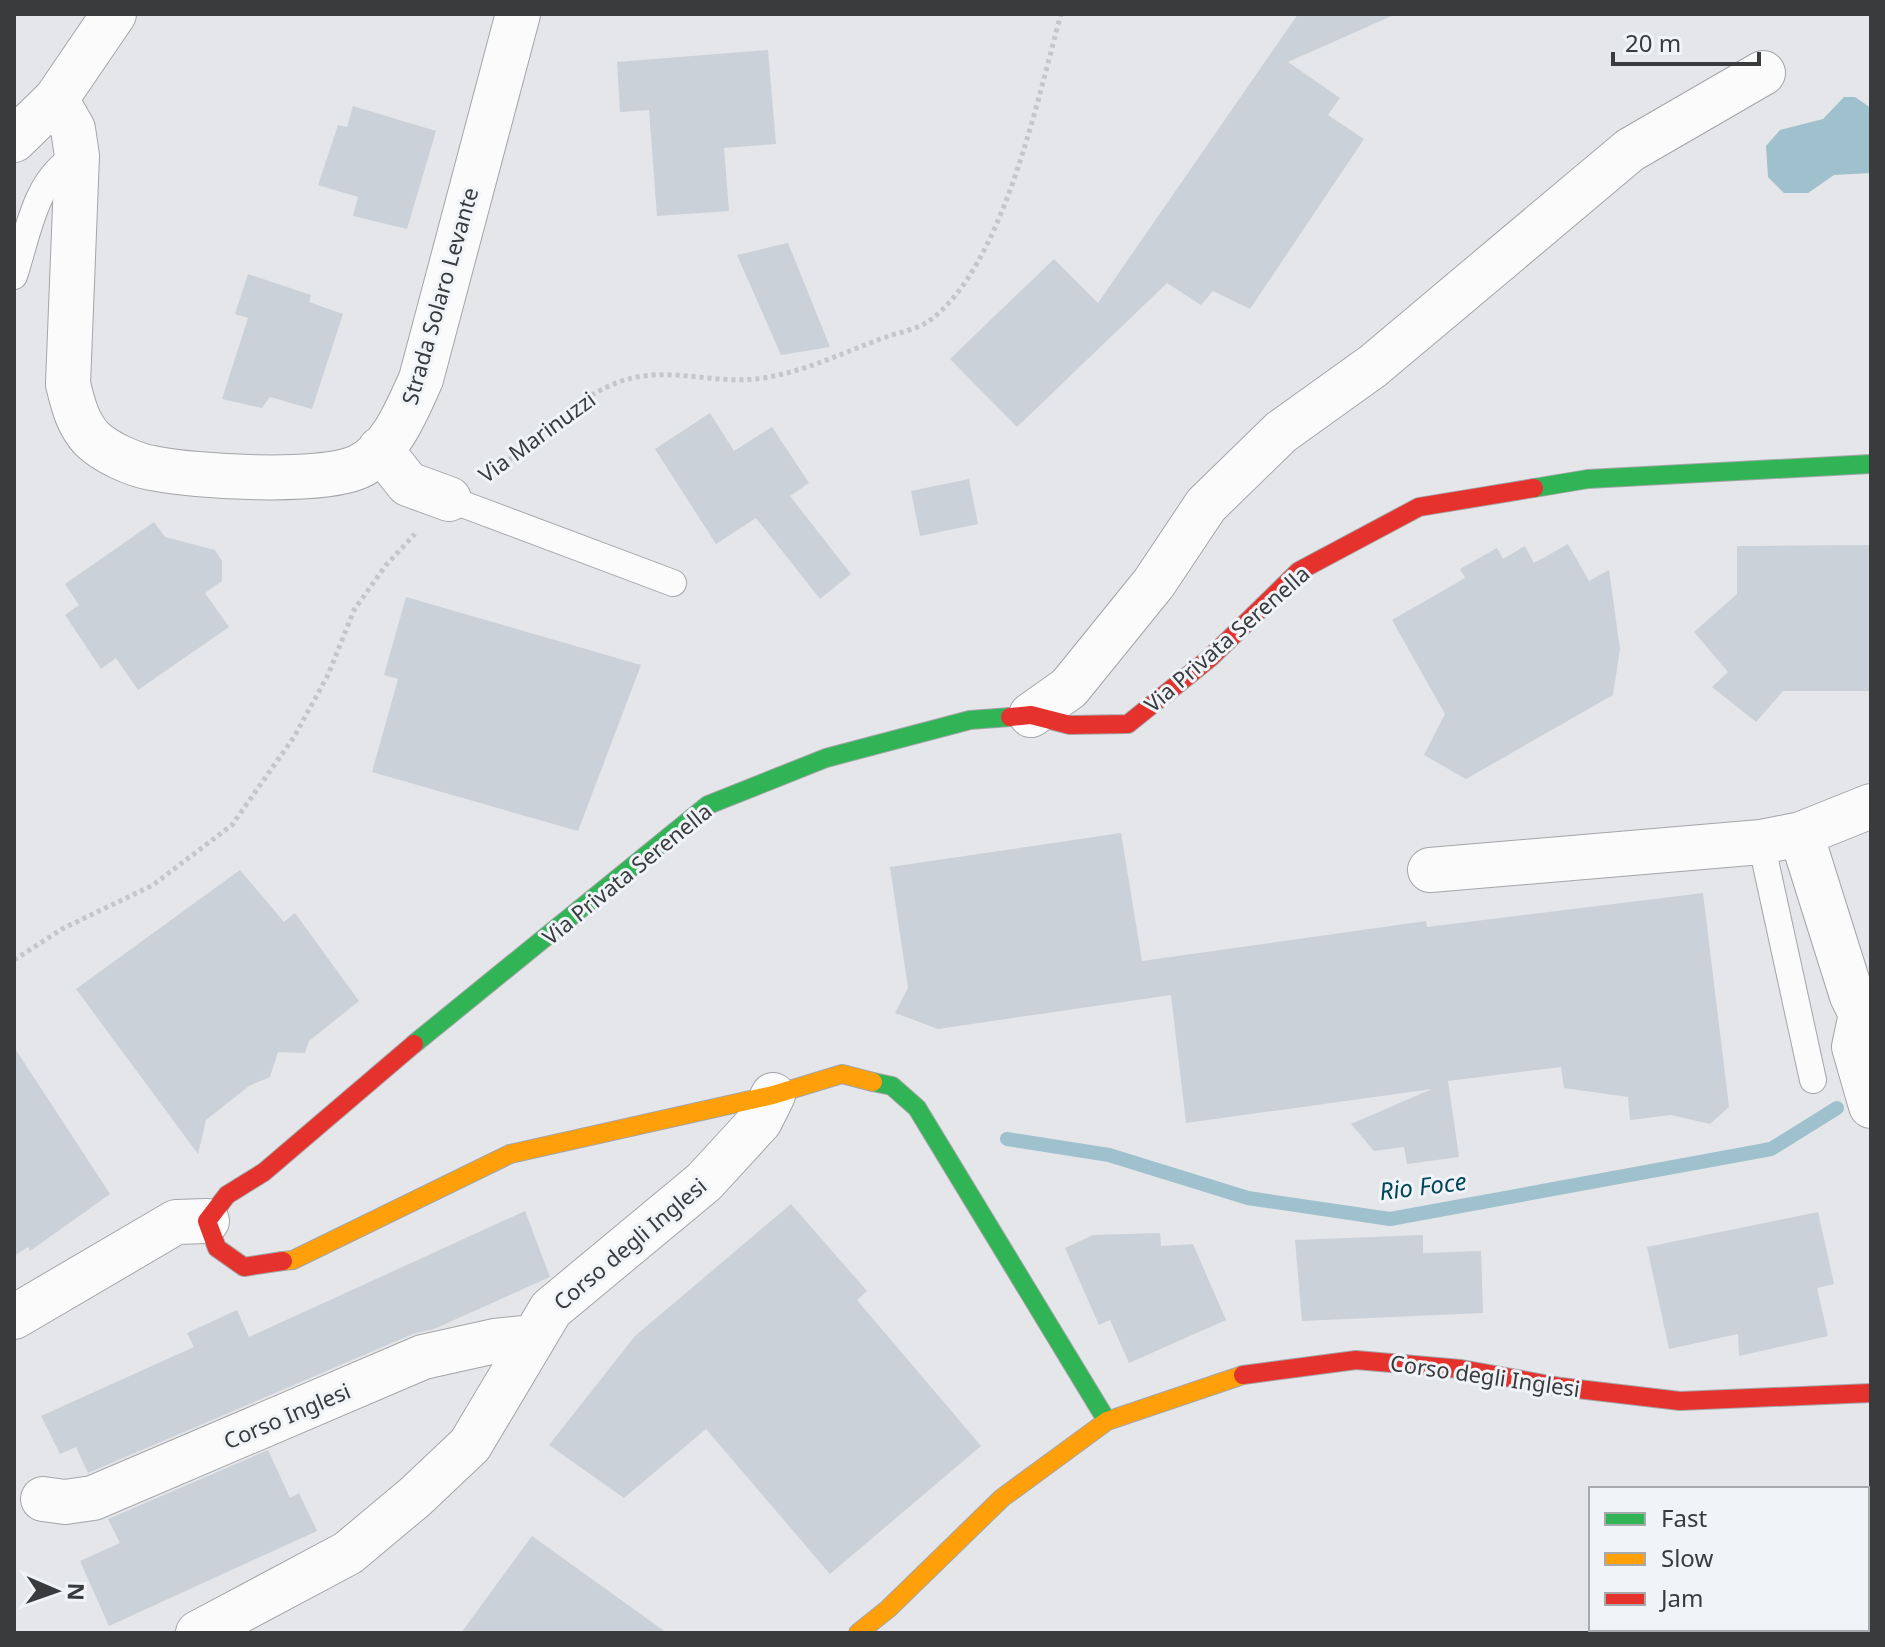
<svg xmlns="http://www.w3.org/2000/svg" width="1885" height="1647" viewBox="0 0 1885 1647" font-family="'Noto Sans',sans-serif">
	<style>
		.water { fill: #9fc1cd }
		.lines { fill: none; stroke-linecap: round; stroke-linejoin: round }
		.stream { stroke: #9fc1cd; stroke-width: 14 }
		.building { fill: #cbd1d9 }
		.lane-casing { stroke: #a4a5a8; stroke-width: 28 }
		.street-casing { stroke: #a4a5a8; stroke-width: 46 }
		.fast-casing { stroke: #a4a5a8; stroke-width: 20 }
		.slow-casing { stroke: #a4a5a8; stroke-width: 20 }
		.jam-casing { stroke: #a4a5a8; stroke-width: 20 }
		.path { stroke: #c6c6c7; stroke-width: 5; stroke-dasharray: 4 4; stroke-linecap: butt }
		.lane { stroke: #fbfbfc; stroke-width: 26 }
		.street { stroke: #fbfbfc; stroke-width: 44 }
		.fast { stroke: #30b455; stroke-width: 18 }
		.slow { stroke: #ff9f0a; stroke-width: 18 }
		.jam { stroke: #e5322d; stroke-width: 18 }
		.labels { text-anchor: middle; stroke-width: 6; stroke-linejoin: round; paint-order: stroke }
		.street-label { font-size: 22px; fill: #393b3c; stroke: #f0f4f8 }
		.water-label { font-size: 24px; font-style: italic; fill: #004657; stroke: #f0f4f8 }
	</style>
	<rect width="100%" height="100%" fill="#e4e6e9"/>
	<!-- water -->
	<path class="water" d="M1844,97H1855L1871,108V173L1834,175L1808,193H1784L1768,177L1766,146L1780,130L1823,119Z"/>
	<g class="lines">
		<!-- stream -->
		<path class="stream" d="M1007,1139L1109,1155L1248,1198L1390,1219L1771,1149L1837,1108"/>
	</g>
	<!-- building -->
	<path class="building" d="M1298,14H1396L1288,62L1340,98L1328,115L1364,139L1250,309L1213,291L1201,305L1167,283L1017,427L950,359L1054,259L1098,303Z
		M768,50L776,144L724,148L729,211L657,216L649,110L620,112L617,62Z
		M353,106L436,131L407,229L353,216L358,197L318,185L338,125L347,127Z
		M788,243L830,347L781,355L737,255Z
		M248,274L311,295L309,302L343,314L312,409L270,397L262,408L222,399L248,318L235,314Z
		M710,413L734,451L772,427L809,483L790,496L851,574L820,599L756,518L716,544L655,449Z
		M969,479L978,524L920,536L911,491Z
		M154,522L165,537L215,550L222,561V581L205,593L229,627L138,690L116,658L101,669L65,615L79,605L65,584Z
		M1568,544L1589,581L1609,570L1620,649L1613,695L1466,779L1424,755L1445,714L1392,620L1465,578L1460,569L1497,548L1503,559L1525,546L1534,563Z
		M1871,545V691H1783L1756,722L1712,687L1728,672L1694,632L1737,594V546Z
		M406,597L641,665L578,831L372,772L398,679L384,675Z
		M1121,833L1142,961L1426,921L1427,927L1703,893L1729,1107L1710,1124L1671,1115L1630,1120L1628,1097L1564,1088L1561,1067L1448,1081L1459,1157L1407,1164L1404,1147L1374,1151L1351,1124L1432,1089L1186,1123L1171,995L938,1029L895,1013L908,988L890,867Z
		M240,870L284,922L295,913L359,1001L309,1041L305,1053L278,1052L270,1077L249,1086L206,1120L198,1154L76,989Z
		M14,1047L110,1194L30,1251L28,1247L14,1256Z
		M791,1204L867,1291L857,1300L981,1446L830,1574L706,1429L624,1498L549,1445L635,1336Z
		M525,1211L550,1277L434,1329L413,1334L88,1473L76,1447L60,1454L41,1416L194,1347L187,1333L237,1310L249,1337Z
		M1818,1212L1834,1284L1817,1288L1828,1336L1739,1356L1738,1334L1669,1349L1647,1247Z
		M1160,1233L1161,1246L1193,1244L1226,1320L1129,1363L1110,1320L1099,1325L1065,1248L1093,1235Z
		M1423,1235V1253L1481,1251L1483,1313L1302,1321L1295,1240Z
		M268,1450L290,1498L299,1493L317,1531L109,1626L80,1561L120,1543L108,1519Z
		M532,1536L667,1633H461Z"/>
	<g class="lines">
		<defs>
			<path id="lane" d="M14,276C28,234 35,177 77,156
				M449,499L673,583
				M1761,842L1813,1080"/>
			<path id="street" d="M56,99L73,129L77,156L68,384C73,404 77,423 92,439C105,452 134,465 152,468C195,477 320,484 358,467C391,452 407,410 421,379L518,14
				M14,140L56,99L114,14
				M380,449L408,484L449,499
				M1031,715L1069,688L1154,583L1206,505L1281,432L1373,366L1630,150L1763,73
				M1871,806L1801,834L1852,996L1861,1014L1871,1021
				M1430,870L1761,842L1801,834
				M1861,1014L1854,1047L1871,1106
				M14,1317L176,1222L207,1221
				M43,1499L65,1502L93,1498L423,1357L495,1341L534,1337
				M198,1633L348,1553L415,1497L470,1445L551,1309L704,1182L760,1121L773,1095"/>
			<path id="fast" d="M1534,488L1588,479L1871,464
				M414,1044L708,805L826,758L970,720L1010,717
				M873,1082L892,1086L917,1108L1107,1421"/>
			<path id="slow" d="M283,1261L293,1260L510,1154L773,1095L842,1074L873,1082
				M858,1633L888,1609L1002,1498L1107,1421L1243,1375"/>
			<path id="jam" d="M1010,717L1031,715L1070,725L1128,724L1210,658L1299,571L1419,507L1534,488
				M283,1261L244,1267L217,1248L207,1221L227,1195L264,1172L414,1044
				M1243,1375L1356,1360L1461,1369L1561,1387L1680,1401L1871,1393"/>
		</defs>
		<!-- lane casing -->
		<use href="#lane" class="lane-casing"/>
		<!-- street casing -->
		<use href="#street" class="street-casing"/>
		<!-- fast casing -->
		<use href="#fast" class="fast-casing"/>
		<!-- slow casing -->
		<use href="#slow" class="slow-casing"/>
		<!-- jam casing -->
		<use href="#jam" class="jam-casing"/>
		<!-- path -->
		<path class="path" d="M490,473C534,445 569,400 619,382C667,364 714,386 763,378C808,371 846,351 889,336C901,332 918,329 929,321C1003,267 1037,101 1061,14
			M14,960L62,929L153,885L232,825L294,737L328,675L354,610L386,565L415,534"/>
		<!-- lane -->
		<use href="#lane" class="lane"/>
		<!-- street -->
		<use href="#street" class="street"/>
		<!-- fast -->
		<use href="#fast" class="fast"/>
		<!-- slow -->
		<use href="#slow" class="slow"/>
		<!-- jam -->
		<use href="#jam" class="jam"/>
	</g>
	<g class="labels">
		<!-- street labels -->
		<g class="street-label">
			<text transform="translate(440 296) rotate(-74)" y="8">Strada Solaro Levante</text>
			<text transform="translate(537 437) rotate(-36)" y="8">Via Marinuzzi</text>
			<text transform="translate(1227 639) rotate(-41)" y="8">Via Privata Serenella</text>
			<text transform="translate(627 874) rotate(-39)" y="8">Via Privata Serenella</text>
			<text transform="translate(630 1244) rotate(-40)" y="8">Corso degli Inglesi</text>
			<text transform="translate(1485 1376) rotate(8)" y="8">Corso degli Inglesi</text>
			<text transform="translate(287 1416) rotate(-23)" y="8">Corso Inglesi</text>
		</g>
		<!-- water labels -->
		<g class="water-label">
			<text transform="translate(1423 1187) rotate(-7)" y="8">Rio Foce</text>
		</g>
	</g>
	<!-- border -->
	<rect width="1885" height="1647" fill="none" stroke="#393b3c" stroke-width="32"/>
	<!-- legend -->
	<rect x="1589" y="1487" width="280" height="144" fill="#f0f4f8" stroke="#a7aaad" stroke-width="2"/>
	<rect x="1605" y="1513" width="40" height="12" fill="#30b455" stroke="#a7aaad" stroke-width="2"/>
	<text x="1661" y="1527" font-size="24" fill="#393b3c">Fast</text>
	<rect x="1605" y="1553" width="40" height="12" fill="#ff9f0a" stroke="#a7aaad" stroke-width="2"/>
	<text x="1661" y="1567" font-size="24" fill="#393b3c">Slow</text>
	<rect x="1605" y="1593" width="40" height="12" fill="#e5322d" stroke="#a7aaad" stroke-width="2"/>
	<text x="1661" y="1607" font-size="24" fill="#393b3c">Jam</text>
	<!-- north arrow -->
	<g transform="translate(56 1591) rotate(92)" stroke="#f0f4f8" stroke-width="6" paint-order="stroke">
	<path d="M0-6L14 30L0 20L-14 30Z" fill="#393b3c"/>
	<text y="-12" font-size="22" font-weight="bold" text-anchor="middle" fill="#393b3c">N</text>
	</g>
	<!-- scale -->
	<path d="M1613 52v12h146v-12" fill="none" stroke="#393b3c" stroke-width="4"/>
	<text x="1625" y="52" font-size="24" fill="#393b3c" stroke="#f0f4f8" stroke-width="6" paint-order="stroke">20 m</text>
</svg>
